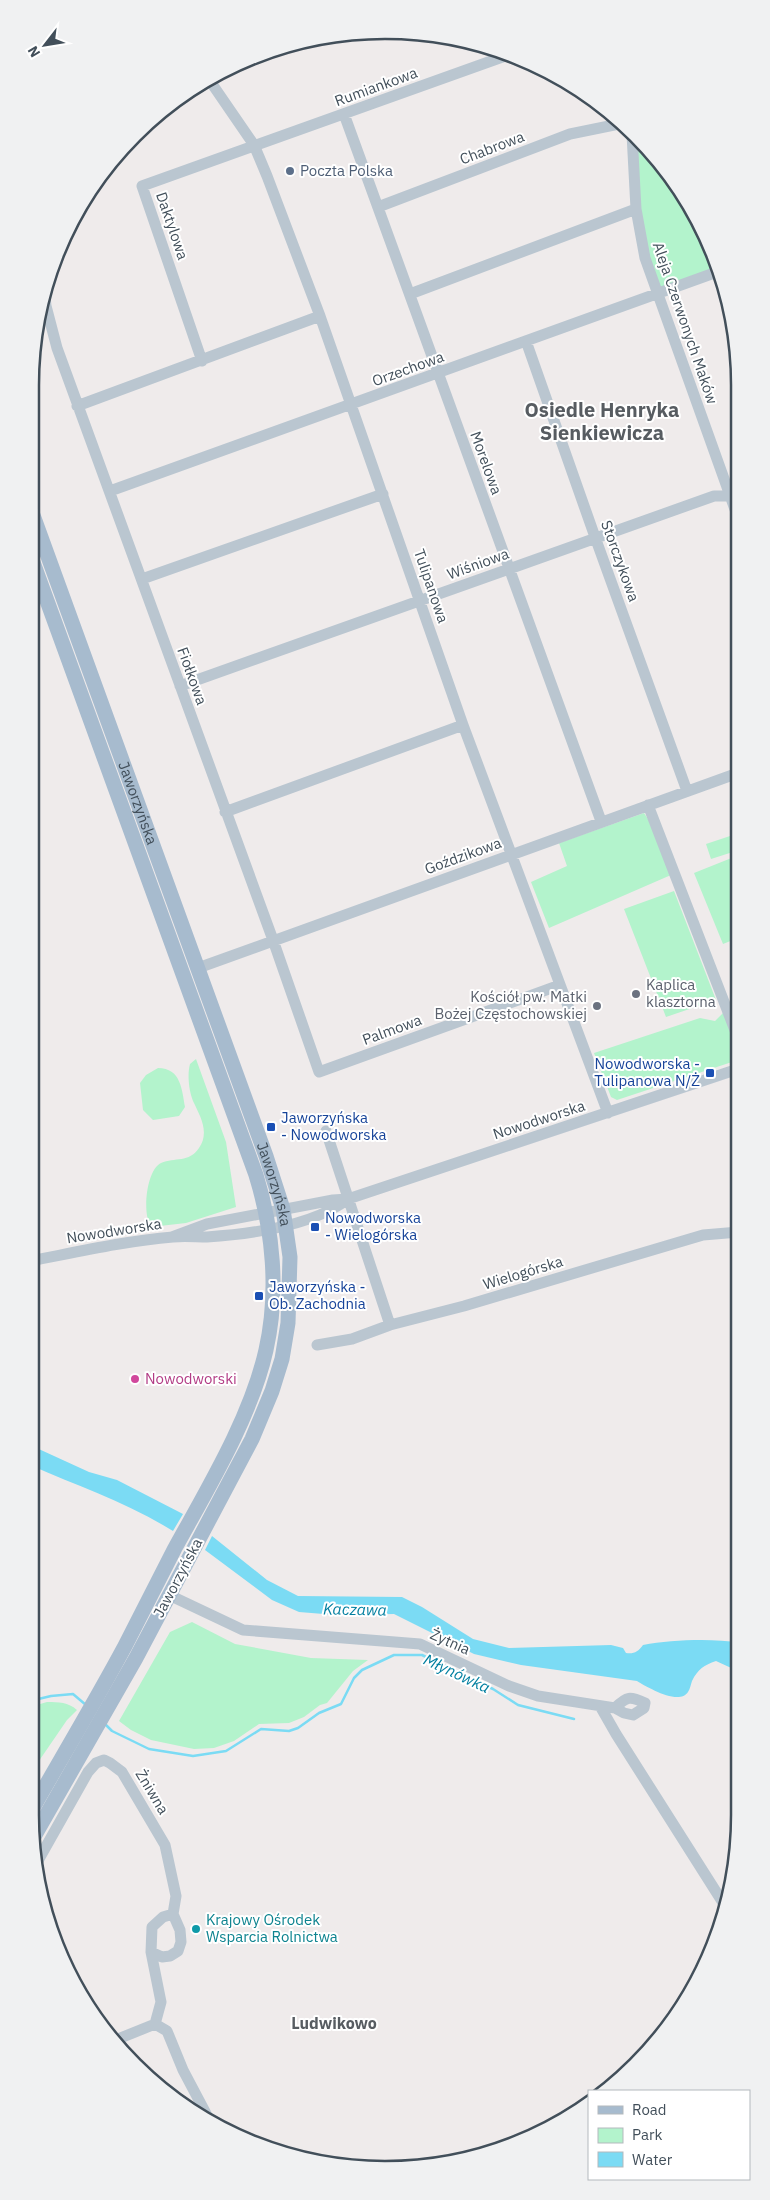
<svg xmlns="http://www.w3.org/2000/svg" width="770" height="2200" viewBox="0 0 770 2200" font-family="'IBM Plex Sans',sans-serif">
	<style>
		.green { fill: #b3f3cc }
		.water { fill: #7bdbf4 }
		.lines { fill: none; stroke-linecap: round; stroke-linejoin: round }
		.stream { stroke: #7bdbf4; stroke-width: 2.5 }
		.minor { stroke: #bac6d0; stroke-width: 11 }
		.major { stroke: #a7bbce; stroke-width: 15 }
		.service-dot { fill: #5c6f8a; stroke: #fff; stroke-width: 2 }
		.worship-dot { fill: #6b7280; stroke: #fff; stroke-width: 2 }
		.transit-dot { fill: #1a4fb4; stroke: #fff; stroke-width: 2 }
		.hotel-dot { fill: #d1479c; stroke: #fff; stroke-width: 2 }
		.culture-dot { fill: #0f9aa8; stroke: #fff; stroke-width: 2 }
		.labels { text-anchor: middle; stroke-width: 4; stroke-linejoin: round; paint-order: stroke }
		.street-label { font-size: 15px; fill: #424f5a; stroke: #fff }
		.service-label { font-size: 15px; fill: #4e5e75; stroke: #fff; text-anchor: start }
		.worship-label { font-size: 15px; fill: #5b616d; stroke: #fff; text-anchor: start }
		.transit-label { font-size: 15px; fill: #164399; stroke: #fff; text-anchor: start }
		.hotel-label { font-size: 15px; fill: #b23c85; stroke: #fff; text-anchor: start }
		.culture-label { font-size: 15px; fill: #0d838f; stroke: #fff; text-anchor: start }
		.water-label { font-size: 16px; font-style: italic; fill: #027fa0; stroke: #fff }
		.neighbourhood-label { font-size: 16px; font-weight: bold; fill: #575c61; stroke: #fff }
		.district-label { font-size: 20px; font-weight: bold; fill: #575c61; stroke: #fff }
		.rim { fill: none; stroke: #424f5a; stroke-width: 2.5 }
	</style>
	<rect width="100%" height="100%" fill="#efebeb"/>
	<!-- green -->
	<path class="green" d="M632,135L652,151L697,218L717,272L657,293L645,258Z
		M644,813L648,819L671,875L549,928L531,882L567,866L559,843Z
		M730,836L736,851L711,859L706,844Z
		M734,857L738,866V938L723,944L694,873Z
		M674,891L716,1000L666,1017L624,909Z
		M723,1013L738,1047V1060L617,1100L611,1097L594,1053L700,1018L715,1021Z
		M196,1059L226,1142L236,1207L186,1223L151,1227C142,1215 146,1170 161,1163C175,1157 189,1163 199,1148C210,1132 200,1116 193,1101C189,1091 187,1075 190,1064Z
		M158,1068C181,1068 182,1090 185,1107L179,1116L153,1120L143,1110L140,1083L146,1075Z
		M192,1622L235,1644L311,1658L368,1660L353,1671L327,1703L320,1705L304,1717L289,1723L259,1724L234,1741L214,1748L194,1749L151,1740L131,1730L119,1721L170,1632Z
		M47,1702C59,1702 68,1702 77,1710L67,1720L30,1774V1707Z"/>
	<!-- water -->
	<path class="water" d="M30,1445L89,1472L117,1480L183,1514L173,1531C126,1502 80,1487 30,1465Z
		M212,1536L267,1580L298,1596L402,1597L422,1607L473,1639L509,1648L611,1645L623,1648L626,1653C634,1654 638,1652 643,1645C672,1640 711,1638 740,1643V1672L716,1661C704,1665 698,1669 692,1681C691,1684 690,1689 688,1692C679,1706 647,1687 637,1681L521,1665L474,1654L394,1614L336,1615L299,1612L272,1600L205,1550Z"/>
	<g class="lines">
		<!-- stream -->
		<path class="stream" d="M30,1701L51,1696L73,1694L86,1705
			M104,1723L112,1731L149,1749L193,1756L226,1751L261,1729L289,1731L298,1728L319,1713L341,1704L354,1678L362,1670L394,1655H422L493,1689L518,1705L574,1719"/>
		<!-- minor -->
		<path class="minor" d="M208,78L254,145L267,176L320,316L463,725L608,1113
			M344,114L601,821
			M632,134L636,209L645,258L737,515
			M378,207L570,134L619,124
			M698,220L716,268
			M44,287L46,306L57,348L273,940L319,1072L560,985
			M410,294L636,209
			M526,341L595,537L687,791
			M202,361L142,186L508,55
			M77,406L320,316
			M110,491L717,272
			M142,579L383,494
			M180,686L714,496H730
			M648,805L738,1038
			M225,812L463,725
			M198,968L738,773
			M326,1131L390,1325
			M172,1237L207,1224L333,1200L348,1199L738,1069
			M30,1261C77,1252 125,1241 173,1237C184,1236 196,1237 207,1237C251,1234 313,1226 348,1199
			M317,1345L352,1339L390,1325L464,1306L703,1235L739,1232
			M169,1595L243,1630L420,1644L509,1686L538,1696L615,1708L624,1713L633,1715L644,1708L645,1703C630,1696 627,1696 615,1708
			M600,1706L616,1734L727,1909
			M35,1866L88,1772L96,1763L104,1760L110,1763L122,1772L165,1845L176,1896L173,1914L180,1930L181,1942L178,1951L170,1956L162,1957L151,1952L152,1927L163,1917L173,1914
			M151,1952L161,2002L155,2024
			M155,2024L167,2031L183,2070L211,2123
			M113,2041L155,2024"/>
		<!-- major -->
		<g class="major">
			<path id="s1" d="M30,507L266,1156L283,1209L290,1257L288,1323L282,1359L272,1391L252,1439L136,1658L32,1840"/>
			<path d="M30,554L256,1175C273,1230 279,1292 266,1350C251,1417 208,1488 175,1548C158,1581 142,1613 125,1646C95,1702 62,1757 30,1813"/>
		</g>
	</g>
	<!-- markers -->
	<circle class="service-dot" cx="290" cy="171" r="5"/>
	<g class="worship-dot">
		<circle cx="636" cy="994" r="5"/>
		<circle cx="597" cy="1006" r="5"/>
	</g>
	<g class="transit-dot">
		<rect x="705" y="1068" width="10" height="10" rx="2.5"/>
		<rect x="266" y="1122" width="10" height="10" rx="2.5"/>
		<rect x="310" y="1222" width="10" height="10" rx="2.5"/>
		<rect x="254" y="1291" width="10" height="10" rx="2.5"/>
	</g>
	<circle class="hotel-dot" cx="135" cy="1379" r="5"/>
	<circle class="culture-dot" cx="196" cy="1929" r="5"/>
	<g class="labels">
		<!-- street labels -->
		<g class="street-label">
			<text transform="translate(376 87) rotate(-20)" y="5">Rumiankowa</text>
			<text transform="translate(492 148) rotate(-21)" y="5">Chabrowa</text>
			<text transform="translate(172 226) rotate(71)" y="5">Daktylowa</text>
			<text transform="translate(685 323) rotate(71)" y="5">Aleja Czerwonych Maków</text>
			<text transform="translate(408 369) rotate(-20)" y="5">Orzechowa</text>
			<text transform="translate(486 463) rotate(70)" y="5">Morelowa</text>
			<text transform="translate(620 561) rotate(70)" y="5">Storczykowa</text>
			<text transform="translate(478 564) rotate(-20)" y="5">Wiśniowa</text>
			<text transform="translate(431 586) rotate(71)" y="5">Tulipanowa</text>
			<text transform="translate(192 676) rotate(70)" y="5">Fiołkowa</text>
			<text dy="5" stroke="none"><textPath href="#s1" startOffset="315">Jaworzyńska</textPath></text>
			<text transform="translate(463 856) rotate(-20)" y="5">Goździkowa</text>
			<text transform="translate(392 1030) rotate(-20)" y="5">Palmowa</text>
			<text transform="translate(539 1120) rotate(-18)" y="5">Nowodworska</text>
			<text dy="5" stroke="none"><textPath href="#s1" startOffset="720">Jaworzyńska</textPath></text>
			<text transform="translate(114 1231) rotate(-9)" y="5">Nowodworska</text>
			<text transform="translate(523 1273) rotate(-17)" y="5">Wielogórska</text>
			<text transform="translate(178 1578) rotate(-62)" y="5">Jaworzyńska</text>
			<text transform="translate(450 1642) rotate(24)" y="5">Żytnia</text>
			<text transform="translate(152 1792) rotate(59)" y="5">Żniwna</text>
		</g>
		<!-- service labels -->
		<g class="service-label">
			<text x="300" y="176">Poczta Polska</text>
		</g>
		<!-- worship labels -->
		<g class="worship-label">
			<text x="646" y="990">Kaplica<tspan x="646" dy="17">klasztorna</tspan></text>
			<text x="587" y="1002" text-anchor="end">Kościół pw. Matki<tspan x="587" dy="17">Bożej Częstochowskiej</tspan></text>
		</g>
		<!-- transit labels -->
		<g class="transit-label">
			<text x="700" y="1069" text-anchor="end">Nowodworska -<tspan x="700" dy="17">Tulipanowa N/Ż</tspan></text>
			<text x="281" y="1123">Jaworzyńska<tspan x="281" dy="17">- Nowodworska</tspan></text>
			<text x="325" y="1223">Nowodworska<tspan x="325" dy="17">- Wielogórska</tspan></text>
			<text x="269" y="1292">Jaworzyńska -<tspan x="269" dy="17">Ob. Zachodnia</tspan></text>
		</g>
		<!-- hotel labels -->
		<g class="hotel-label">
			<text x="145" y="1384">Nowodworski</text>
		</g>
		<!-- culture labels -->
		<g class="culture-label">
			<text x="206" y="1925">Krajowy Ośrodek<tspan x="206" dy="17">Wsparcia Rolnictwa</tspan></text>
		</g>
		<!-- water labels -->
		<g class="water-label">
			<text transform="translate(355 1609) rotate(1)" y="6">Kaczawa</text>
			<text transform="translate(457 1673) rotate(25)" y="6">Młynówka</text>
		</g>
		<!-- neighbourhood labels -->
		<g class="neighbourhood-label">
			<text x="334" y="2029">Ludwikowo</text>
		</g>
		<!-- district labels -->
		<g class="district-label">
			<text x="602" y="417">Osiedle Henryka<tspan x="602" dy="23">Sienkiewicza</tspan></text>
		</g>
	</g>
	<!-- crop -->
	<path d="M0 0H770V2200H0ZM385 39H385A346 346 0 0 1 731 385V1815A346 346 0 0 1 385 2161H385A346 346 0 0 1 39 1815V385A346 346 0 0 1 385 39Z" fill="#f0f1f2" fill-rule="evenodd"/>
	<path class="rim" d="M385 39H385A346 346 0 0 1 731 385V1815A346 346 0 0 1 385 2161H385A346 346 0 0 1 39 1815V385A346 346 0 0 1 385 39Z"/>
	<!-- legend -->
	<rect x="588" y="2090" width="162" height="90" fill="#ffffff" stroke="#b3b9bd"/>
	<rect x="598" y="2106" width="25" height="8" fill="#a7bbce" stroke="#b3b9bd"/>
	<text x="632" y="2115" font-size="15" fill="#424f5a">Road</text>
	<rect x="598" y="2128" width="25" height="15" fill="#b3f3cc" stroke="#b3b9bd"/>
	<text x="632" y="2140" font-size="15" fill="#424f5a">Park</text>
	<rect x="598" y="2152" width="25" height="15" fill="#7bdbf4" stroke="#b3b9bd"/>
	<text x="632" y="2165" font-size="15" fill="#424f5a">Water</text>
	<!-- north arrow -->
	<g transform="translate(45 45) rotate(239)" stroke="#ffffff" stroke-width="4" paint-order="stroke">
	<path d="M0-4L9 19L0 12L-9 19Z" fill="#424f5a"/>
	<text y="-8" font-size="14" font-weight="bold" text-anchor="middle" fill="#424f5a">N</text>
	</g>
</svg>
